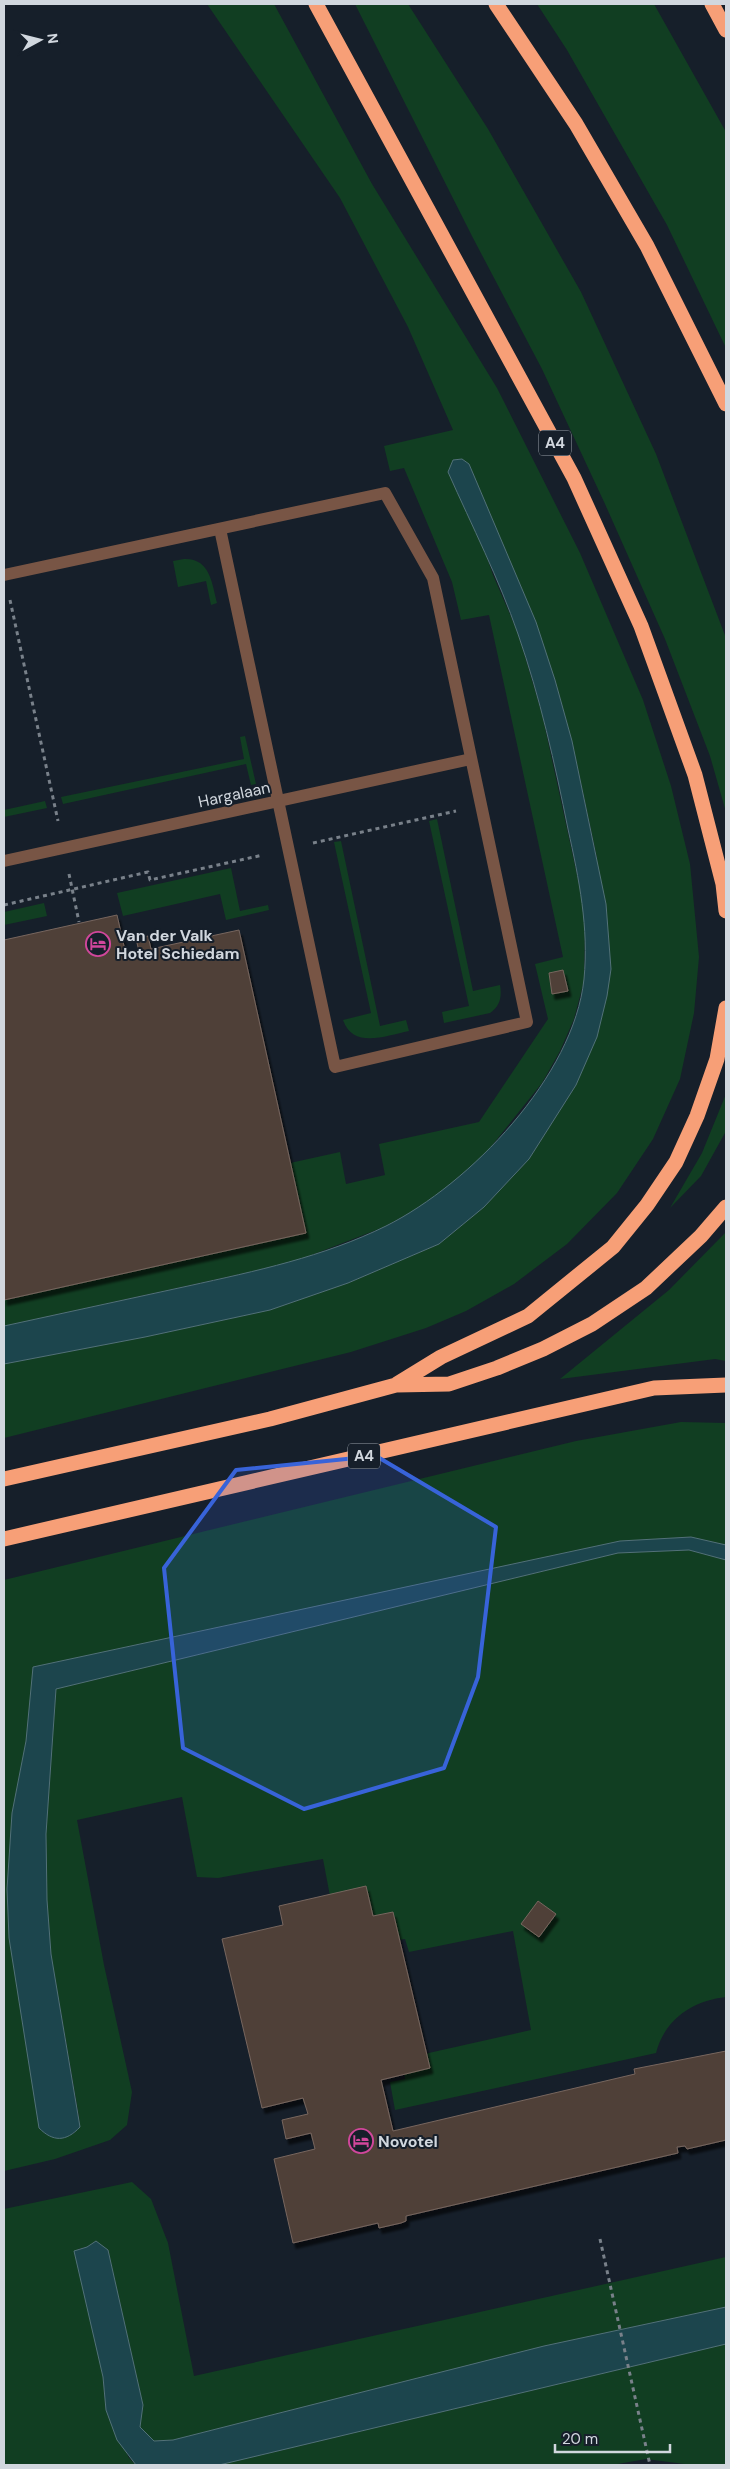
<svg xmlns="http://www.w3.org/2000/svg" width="730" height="2469" viewBox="0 0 730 2469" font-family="'DM Sans',sans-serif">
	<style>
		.green { fill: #113e22 }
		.water { fill: #1c454d; stroke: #527178 }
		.building { fill: #4f4039; stroke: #77665e; filter: url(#shadow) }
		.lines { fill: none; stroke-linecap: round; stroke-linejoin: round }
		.path { stroke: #79818a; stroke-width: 3; stroke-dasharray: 4 4; stroke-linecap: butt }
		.lane { stroke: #785545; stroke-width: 12 }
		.highway { stroke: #f79f77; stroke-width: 15 }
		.marked { fill: #3863d9; fill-opacity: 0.2; stroke: #3863d9; stroke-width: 4; stroke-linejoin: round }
		.labels { text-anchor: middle; stroke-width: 4; stroke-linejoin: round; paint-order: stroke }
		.shield { fill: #161f2a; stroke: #99a0a8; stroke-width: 1 }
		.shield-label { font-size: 15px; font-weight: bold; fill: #d1d7de }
		.street-label { font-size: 16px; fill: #d1d7de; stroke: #161f2a }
		.poi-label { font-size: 16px; font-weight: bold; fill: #d1d7de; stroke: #161f2a; text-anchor: start }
	</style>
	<defs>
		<filter id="shadow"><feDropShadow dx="3" dy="5.5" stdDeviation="1" flood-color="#0009"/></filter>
	</defs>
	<rect width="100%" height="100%" fill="#161f2a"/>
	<!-- green -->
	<path class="green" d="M207,4H274L372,184L497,388L580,553L643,700L671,786L690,864L699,957L694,1013L680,1079L653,1139L617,1193L567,1244L514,1284L466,1311L426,1328L351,1352L4,1438V1364L145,1337L270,1310L348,1283L439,1244L484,1207L529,1159L576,1085L597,858L572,741L555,680L462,459L453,460L493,575L518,633L542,714L581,893L585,928L584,981L574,1019L560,1051L542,1083L490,1148L460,1178L422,1206L384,1227L291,1263L4,1326V1300L305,1233L290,1163L340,1152L346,1184L385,1175L379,1144L479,1122L548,1019L535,964L563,957L489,615L461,620L452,582L404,468L390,471L384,446L453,430L408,327L340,198Z
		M355,4H408L488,129L581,292L656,454L726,638V812L710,756L665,639L605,504L542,369L473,238Z
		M537,4H654L726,132V348L667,225L567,50Z
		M184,559C210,558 212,583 217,603L211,605L206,581L178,587L173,561Z
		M245,736L256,784L251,785L246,764L63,804L61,797L244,759L240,737Z
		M45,801L47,808L4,817V810Z
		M437,819L473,991L500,985C502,997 500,1006 490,1013L444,1023L442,1012L469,1006L429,821Z
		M341,841L380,1026L406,1020L409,1031C385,1036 353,1049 343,1020L371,1013L334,842Z
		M231,868L240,911L268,905L269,910L226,920L220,894L123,916L117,893Z
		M44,903L47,916L4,925V912Z
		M726,1094V1131L701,1176L670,1208L702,1153Z
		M726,1232V1361L715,1359L560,1379L669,1290Z
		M681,1422L726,1423V1545L691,1537L620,1541L34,1667L26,1741L12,1813L7,1889L73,2134L80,2126L79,2117L51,1954L47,1900L46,1834L56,1689L618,1553L689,1550L726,1560V1997C692,2001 665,2019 656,2053L395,2110L390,2082L405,2079L402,2059L531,2030L513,1931L409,1952L405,1939L340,1949L323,1859L218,1878L197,1877L182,1797L77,1820L104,1965L132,2092L127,2125L110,2140L55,2159L4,2171V1580L576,1441Z
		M132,2182L151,2199L168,2243L194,2376L726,2257V2307L544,2346L173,2440L154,2441L140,2427L143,2405L108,2250L96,2241L87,2247L78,2249L103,2377L106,2410L129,2458L136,2465H5L4,2209Z
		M726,2344V2465H692L646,2459L612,2465H219Z"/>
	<!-- water -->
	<path class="water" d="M462,459L469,464L536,622L555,680L572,741L606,904L611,969L607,996L597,1037L576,1085L529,1159L484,1207L439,1244L348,1283L270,1310L145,1337L4,1364V1326C65,1313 127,1299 188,1286C256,1271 323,1257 386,1226C470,1184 574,1076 584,979C589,928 579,879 568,829C555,764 540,697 518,634C499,579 472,526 448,472L453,460Z
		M691,1537L726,1545V1560L689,1550L618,1553L56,1689L46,1834L47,1900L51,1954L80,2127C66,2142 53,2142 39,2128L9,1938L7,1889L12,1813L26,1741L33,1667L620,1541Z
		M96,2241L108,2250L143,2405L140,2427L154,2441L173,2440L544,2346L726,2307V2344L219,2465H136L117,2440L106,2410L103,2377L74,2251L87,2247Z"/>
	<!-- building -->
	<path class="building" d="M117,915L126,955L139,951L136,939L148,936L151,949L239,930L306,1233L4,1300V940Z
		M563,970L568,991L552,994L549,973Z
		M366,1886L373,1916L393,1912L430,2068L381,2080L393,2131L635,2074L634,2069L726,2051V2140L687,2149L685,2146L677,2147L678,2153L406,2216V2221L401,2223L379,2228L378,2223L293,2243L274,2159L315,2149L311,2133L286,2139L282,2120L308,2114L303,2098L262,2108L222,1939L283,1925L279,1906Z
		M538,1901L556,1914L539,1937L521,1924Z"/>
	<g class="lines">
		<!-- path -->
		<path class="path" d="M10,600L58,821
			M313,843L456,811
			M69,874L79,922
			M4,905L148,872L150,880L263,855
			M600,2239L650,2465"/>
		<!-- lane -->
		<path class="lane" d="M4,575L385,493L433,578L527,1022L335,1067L220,529
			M4,861L471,759"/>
		<!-- highway -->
		<path class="highway" d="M316,4L574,478L641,626L695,775L723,884L726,911
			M496,4L576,124L647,246L726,404
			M712,4L726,30
			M397,1384L441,1357L528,1316L613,1247L647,1205L676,1162L697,1116L717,1059L726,1008
			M4,1479L270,1419L396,1385L449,1384L497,1368L543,1349L592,1324L646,1288L701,1236L726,1207
			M4,1539L654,1388L726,1385"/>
	</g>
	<!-- marked area -->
	<path class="marked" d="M376,1456L496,1527L478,1677L444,1768L304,1809L183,1748L164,1568L236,1470Z"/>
	<!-- icons -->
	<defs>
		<symbol id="hotel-ring" viewBox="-11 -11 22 22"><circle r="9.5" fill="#161f2a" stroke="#d1479c" stroke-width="1.5"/><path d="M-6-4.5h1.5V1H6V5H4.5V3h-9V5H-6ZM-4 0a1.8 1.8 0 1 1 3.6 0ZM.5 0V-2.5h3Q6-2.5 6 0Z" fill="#d1479c"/></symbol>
	</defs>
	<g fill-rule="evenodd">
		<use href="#hotel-ring" x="84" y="930" width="28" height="28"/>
		<use href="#hotel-ring" x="347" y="2127" width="28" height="28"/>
	</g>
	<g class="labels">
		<!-- shield labels -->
		<g class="shield">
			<rect x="539" y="430.5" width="32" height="25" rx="4"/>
			<rect x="348" y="1443.5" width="32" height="25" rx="4"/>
		</g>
		<g class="shield-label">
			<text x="555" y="448">A4</text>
			<text x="364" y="1461">A4</text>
		</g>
		<!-- street labels -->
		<g class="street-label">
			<text transform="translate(234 794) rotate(-12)" y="6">Hargalaan</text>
		</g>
		<!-- poi labels -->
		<g class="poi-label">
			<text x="116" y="941">Van der Valk<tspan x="116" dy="18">Hotel Schiedam</tspan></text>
			<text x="378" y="2147">Novotel</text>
		</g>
	</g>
	<!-- border -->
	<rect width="730" height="2469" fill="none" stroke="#d1d7de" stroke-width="10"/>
	<!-- north arrow -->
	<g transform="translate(40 40) rotate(83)" stroke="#161f2a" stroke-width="4" paint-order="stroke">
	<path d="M0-4L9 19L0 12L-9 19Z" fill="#d1d7de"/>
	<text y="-8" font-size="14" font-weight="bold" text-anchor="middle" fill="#d1d7de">N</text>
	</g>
	<!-- scale -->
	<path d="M555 2444v8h115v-8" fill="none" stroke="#d1d7de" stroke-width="2.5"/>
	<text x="562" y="2444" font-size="15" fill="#d1d7de" stroke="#161f2a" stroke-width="4" paint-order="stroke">20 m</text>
</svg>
